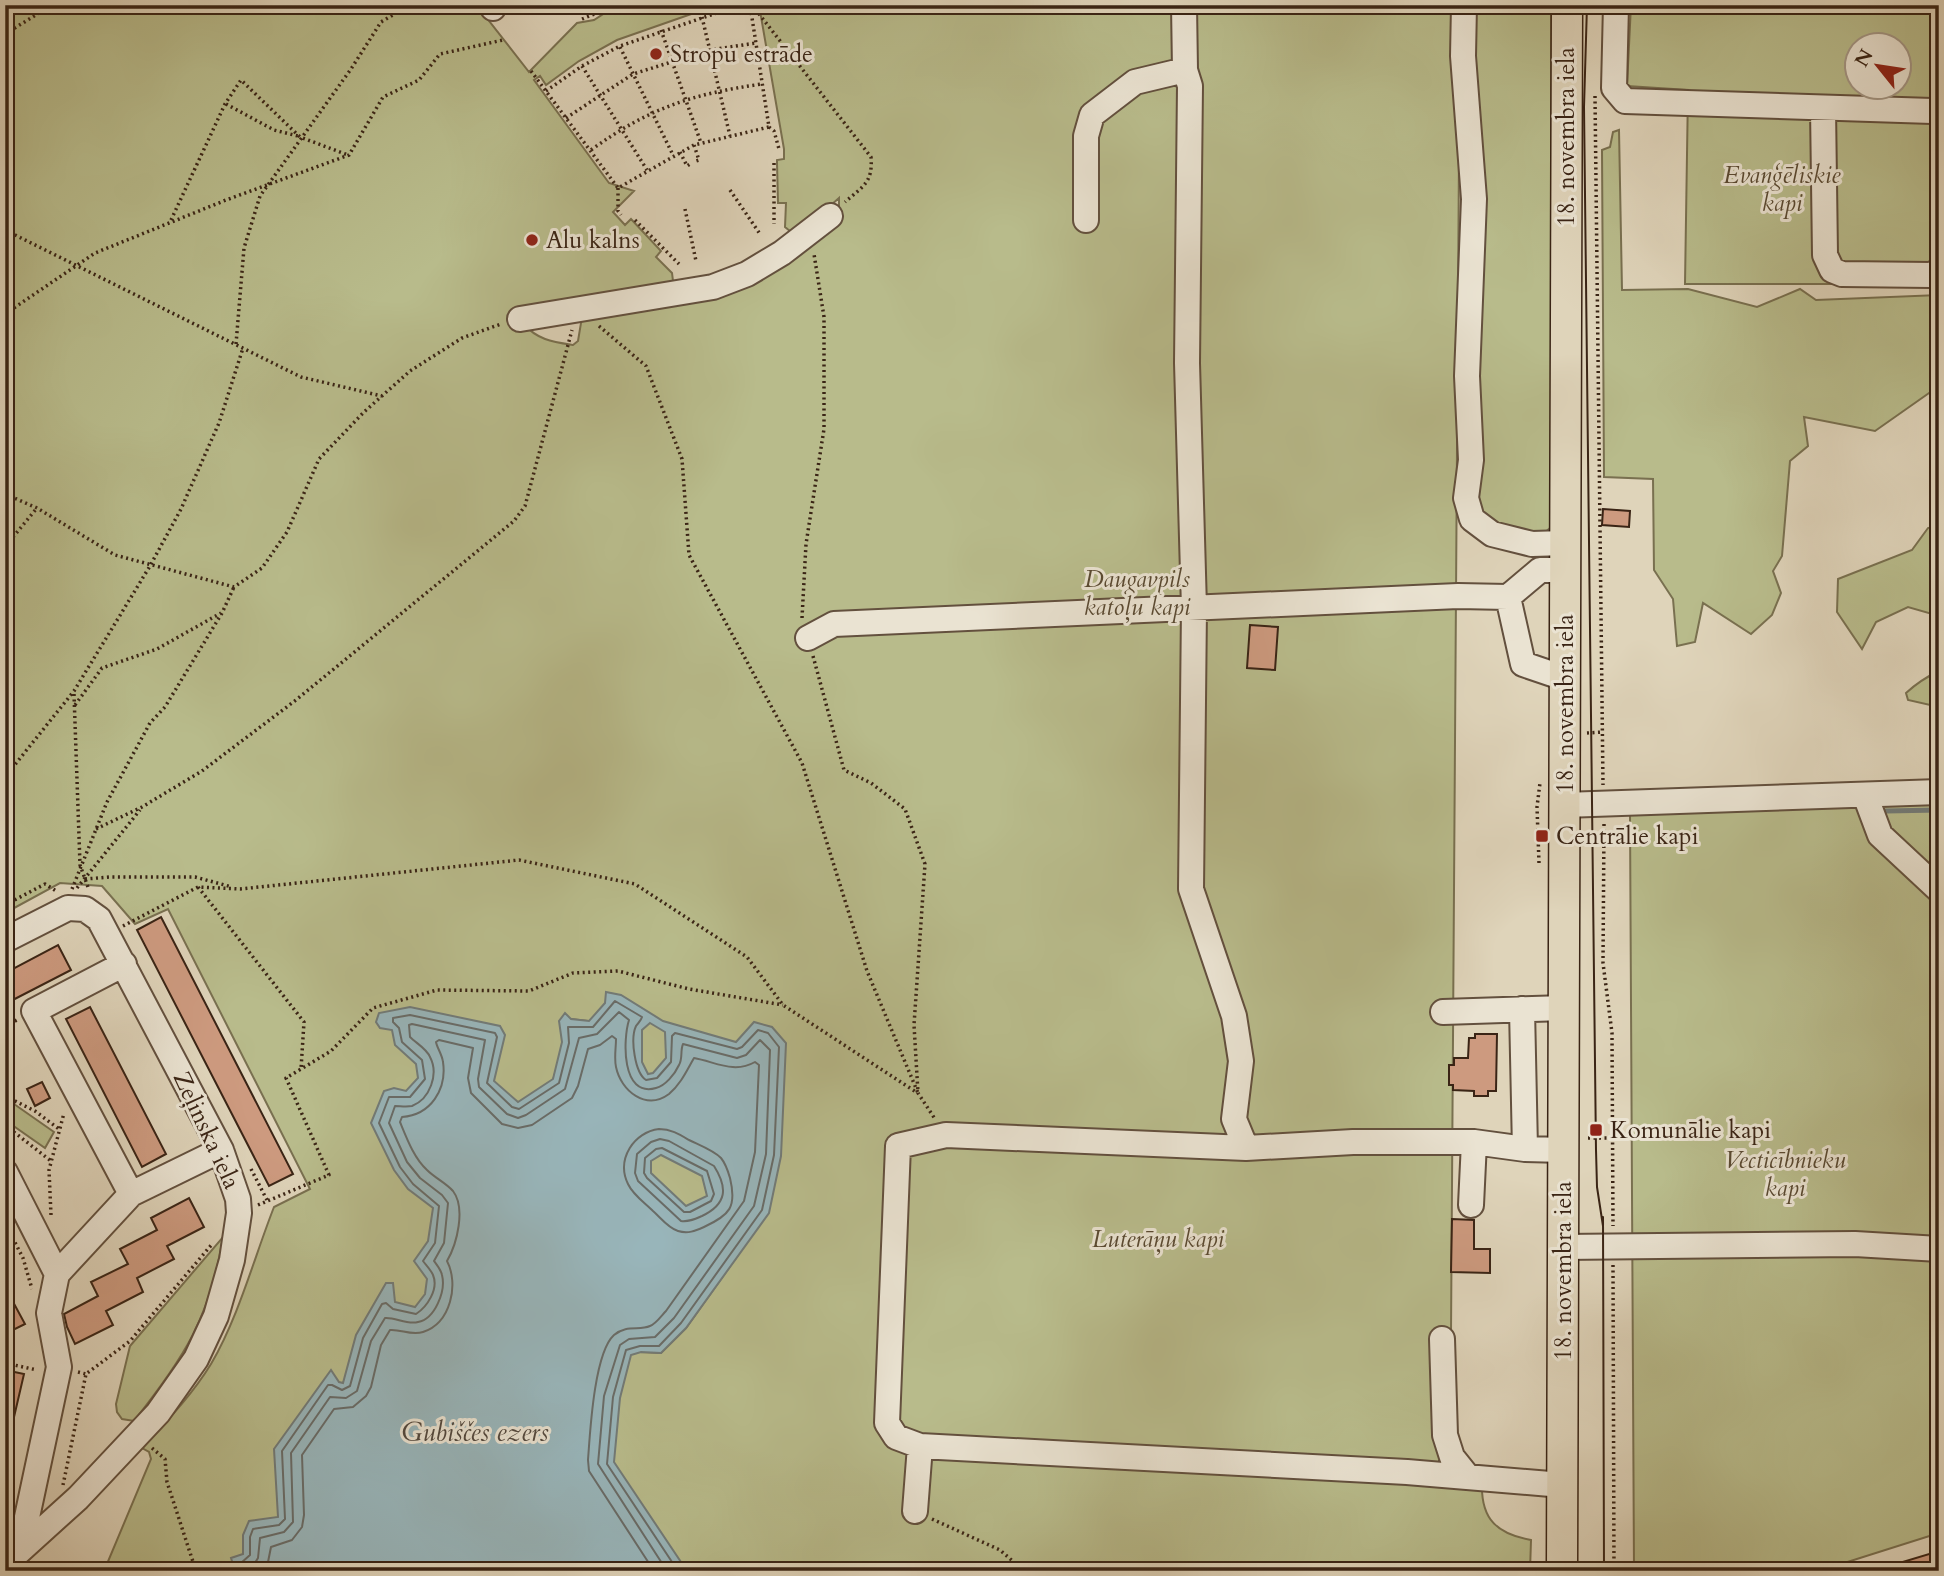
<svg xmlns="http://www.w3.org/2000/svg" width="1944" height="1576" viewBox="0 0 1944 1576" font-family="Cardo,serif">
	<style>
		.green { fill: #b8bb8b; stroke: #797050; stroke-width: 2; fill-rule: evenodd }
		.water { fill: #98b5ba; stroke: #727b78; stroke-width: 2; fill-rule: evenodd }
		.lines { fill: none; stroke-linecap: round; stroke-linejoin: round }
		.shore { stroke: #696c68; stroke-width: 2 }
		.stream { stroke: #727b78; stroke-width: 5 }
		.building { fill: #cd9a7f; stroke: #3a2415; stroke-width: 2 }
		.minor-casing { stroke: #63503e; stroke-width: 28 }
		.major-casing { stroke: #3a2415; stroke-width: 33 }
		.path { stroke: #3a2415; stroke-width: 3.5; stroke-dasharray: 2 3.5; stroke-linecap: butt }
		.minor { stroke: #eae3d2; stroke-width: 24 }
		.major { stroke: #dfd4ba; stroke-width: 30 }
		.tram { stroke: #3a2415; stroke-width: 2 }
		.poi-dot { fill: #8f2418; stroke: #eae3d2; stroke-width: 2.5 }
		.labels { text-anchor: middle; stroke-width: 6; stroke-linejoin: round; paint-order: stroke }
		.poi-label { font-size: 24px; fill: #3a2415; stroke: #eae3d2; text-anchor: start }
		.street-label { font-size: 24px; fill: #3a2415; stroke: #eae3d2 }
		.park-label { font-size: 24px; font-style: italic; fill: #5a4a32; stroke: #eae3d2 }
		.water-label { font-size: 26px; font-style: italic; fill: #52483e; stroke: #eae3d2 }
	</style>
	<rect width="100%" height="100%" fill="#dfd4ba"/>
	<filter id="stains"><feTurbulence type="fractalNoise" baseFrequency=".00286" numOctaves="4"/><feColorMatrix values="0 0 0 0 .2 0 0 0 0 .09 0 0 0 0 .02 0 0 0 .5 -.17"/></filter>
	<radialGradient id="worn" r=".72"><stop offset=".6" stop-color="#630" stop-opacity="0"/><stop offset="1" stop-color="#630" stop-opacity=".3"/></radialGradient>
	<!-- green -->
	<path class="green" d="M5,5H601L585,13L479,8L529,72L577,23L594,20L617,5H717L617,40L579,61L546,85L540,76L534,80L609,183L634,191L613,212L625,225L631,219L661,251L656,257L672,273L673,281L670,286L523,323C537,340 553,342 573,345L578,341L582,317L715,293L839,215V198L796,236L785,227L786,203H778L777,163V160L784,159V149L759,5H1460L1450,1480L1482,1484C1481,1519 1497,1534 1531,1540L1530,1571H104L151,1459L149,1452L142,1448C167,1421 192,1395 211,1364C239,1316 254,1258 274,1207L310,1189L168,909L135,924L102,886L60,883L5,913ZM571,1019L589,1021L553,1080ZM738,1234V1255L686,1328L661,1353L642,1352Z
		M1477,5H1551V524L1550,528L1542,535H1511L1476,512L1477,155L1474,7Z
		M1631,5H1939V284H1685L1688,90L1627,86ZM1856,46H1898V88H1856Z
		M1619,130L1622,290L1688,289L1757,307L1800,289L1816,300L1939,295V386L1875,431L1804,417L1808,446L1790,461L1782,556L1773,571L1781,593L1772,615L1751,634L1703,603L1695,642L1677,646L1673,599L1654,570L1653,479L1604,477L1602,150L1610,147L1613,132Z
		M1939,525V616L1908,607L1876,622L1862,649L1837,612L1838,579L1912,550L1928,528Z
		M1939,671V707L1908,700L1906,693C1917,683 1926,677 1939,671Z
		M1939,803V1533L1819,1571H1634L1630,815Z
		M14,1104L54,1132L45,1148L5,1120V1109Z
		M223,1237C210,1318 184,1358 134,1421L122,1419L117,1412L116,1404L130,1346Z"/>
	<!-- water -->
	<path class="water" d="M606,992L621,995L663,1021L736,1042L754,1022L772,1027L786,1043L781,1156L769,1213L686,1328L661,1353L641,1352L631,1355L620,1398L614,1462L687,1571H235L231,1558L243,1554V1535L249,1521L278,1517L274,1449L331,1370L339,1382L343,1383L356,1335L386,1283H393L395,1302L415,1307L425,1294L427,1279L414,1261L428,1241L433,1208L408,1189L394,1170L371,1123L384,1091L394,1088L406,1091L418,1078L416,1064L395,1045L392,1030L380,1028L376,1022L379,1013L410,1007L500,1026L505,1035L494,1081L518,1102L553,1079L562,1042L559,1021L565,1013L571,1019L589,1021L605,1003ZM650,1023L665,1032L666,1058L653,1073L648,1074L642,1062V1030ZM661,1155L702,1176L707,1196L686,1206L651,1173V1161Z"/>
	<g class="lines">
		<!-- shore -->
		<path class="shore" d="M659,1129C671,1129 679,1134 689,1140C699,1145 713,1150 721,1158C726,1164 728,1171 730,1178C737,1207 730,1215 704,1227C695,1231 688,1234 678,1231C668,1228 661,1218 653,1211C645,1203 633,1195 628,1184C616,1159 634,1132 659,1129Z
			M660,1139L669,1141L714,1166C728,1188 727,1204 702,1216C695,1219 689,1222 681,1221L638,1181L635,1173L637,1154L651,1142Z
			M662,1148L707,1171L714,1194L711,1201L690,1212H684L647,1178L644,1173L645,1158L656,1149Z
			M241,1571V1563L250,1555V1537L253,1529L279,1525L285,1519L282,1451L328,1385H332L342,1390L350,1386L363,1338L382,1304L386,1303L393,1309L416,1314C427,1307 439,1289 433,1275C431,1270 426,1265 423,1261L435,1243L439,1206L413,1184L400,1167L379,1123L389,1097H410L425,1079L422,1060L402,1042L399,1028L393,1022V1018L410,1015L495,1033L497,1037L487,1083L512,1107L519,1109L559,1083L569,1043L568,1027H593L615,1001L642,1017C641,1021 638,1023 636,1026C630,1039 635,1073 646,1080L657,1078L671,1062L672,1036L675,1033L737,1049L742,1047L758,1030L768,1033L779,1047L774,1155L762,1210L681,1323L659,1346H640L626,1350L613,1397L607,1464L678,1571
			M250,1571L258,1558L260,1538L284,1532L293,1522L291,1453L330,1397L346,1398L357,1391L371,1341L385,1318C395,1317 407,1325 418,1322C435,1319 446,1291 442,1275C441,1270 437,1265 434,1261L444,1243L448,1203L442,1195L420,1178L407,1162L389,1123L395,1106C400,1106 406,1107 412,1106C430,1099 439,1074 430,1057C427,1049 416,1043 410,1037L409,1025L412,1024L485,1040L478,1079L479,1087L507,1114L518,1118L526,1115L565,1089L579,1038L597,1034L619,1012L629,1020C623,1039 621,1098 656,1088C665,1086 675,1074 679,1065C683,1058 680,1051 683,1044L737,1058L746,1055L760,1040L770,1050L766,1154L754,1206L674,1318L655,1337L629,1339L620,1345L604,1396L598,1464L667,1571
			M263,1571L268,1562L271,1547L292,1540L302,1527L304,1515L302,1455L334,1409L353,1407L366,1396L371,1387L381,1345L390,1330C401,1329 411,1336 423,1332C451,1323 459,1284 447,1261C457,1244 466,1208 453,1191C446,1183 435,1178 427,1170C414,1158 407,1139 400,1122L402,1117C431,1115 447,1089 443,1062C442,1054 437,1048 436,1042L439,1040L473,1048L468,1078L471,1093L502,1124L518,1128L532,1125L572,1098L578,1086L588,1049L600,1045L612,1036L616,1039C616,1048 614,1058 616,1067C621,1091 646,1111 669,1094C681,1084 687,1070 694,1058C716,1062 734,1074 755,1062L759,1065L755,1152L744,1201L666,1311C662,1315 656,1324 650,1326C639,1331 627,1324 614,1335C594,1353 590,1433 588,1460L589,1471L654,1571"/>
		<!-- stream -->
		<path class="stream" d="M1886,811L1939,810"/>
	</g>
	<!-- building -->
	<path class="building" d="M1603,509L1630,511L1629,527L1602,525Z
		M1250,625L1278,627L1275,670L1247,668Z
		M161,917L293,1174L269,1186L137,930Z
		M58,945L71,970L5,1004V973Z
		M90,1007L166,1154L142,1167L66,1019Z
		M1475,1034H1497L1496,1091H1488V1096H1474V1091L1453,1090V1085H1449V1065H1454V1058H1468L1469,1038H1475Z
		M42,1082L50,1098L35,1106L27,1089Z
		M189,1198L204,1227L167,1246L174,1259L137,1278L143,1292L106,1311L113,1325L75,1344L67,1327L64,1314L98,1296L91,1282L128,1264L120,1249L157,1230L151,1218Z
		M1452,1219L1474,1220V1249H1490V1273L1451,1272Z
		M5,1287L25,1324L5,1334Z
		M5,1370L24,1374L11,1430H5Z
		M1939,1551V1567L1925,1571H1886V1567Z"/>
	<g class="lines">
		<defs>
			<path id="minor" d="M1184,5L1185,70L1190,86L1187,363L1194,608L1191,889L1234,1016L1241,1061L1234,1119L1246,1148
				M1464,5L1463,56L1474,199L1467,376L1471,460L1466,498L1472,519L1492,534L1532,544L1565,543
				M1616,5L1614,88L1625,101L1932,111L1939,114
				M493,8V5
				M1823,108L1825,255L1832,270L1842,274L1931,275L1939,271
				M1086,220V136L1092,115L1135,82L1185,70
				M520,319L713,287L747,274L782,253L830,216
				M808,638L834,624L1458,596L1508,597
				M1564,678L1523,664L1508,597L1540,570H1565
				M1865,795L1880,835L1939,890
				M1564,805L1939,792
				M5,940L68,908L85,909L99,919L221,1150L238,1199L239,1213L232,1260L216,1316L196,1359L158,1413L78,1498L5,1564
				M124,964L34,1011L131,1194L221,1150
				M1522,1009L1525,1149
				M1443,1012L1565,1008
				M5,1172L57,1274L49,1313L59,1367L20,1550
				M1471,1205L1474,1142
				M1563,1247L1855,1244L1939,1249
				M57,1274L131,1194
				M1442,1339L1445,1435L1452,1457L1468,1477
				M920,1446L1407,1472L1562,1485
				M915,1511L920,1446L896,1437L887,1423L898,1146L946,1135L1246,1148L1353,1142H1474L1525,1149L1564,1150"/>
			<path id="major" d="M1562,1571L1567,5"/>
		</defs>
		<!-- minor casing -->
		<use href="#minor" class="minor-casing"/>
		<!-- major casing -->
		<use href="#major" class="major-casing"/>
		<!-- path -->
		<path class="path" d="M457,5L475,10
			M752,5L871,157C873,183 863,186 845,202
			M702,17L730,136
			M582,19L602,11L609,5
			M661,30L701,143
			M5,34L52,5
			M620,47L673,155
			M582,66L647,170
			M531,71L618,188L694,145L769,127L750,5
			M546,91L582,66L620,46L740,5
			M1595,96L1603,785
			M226,104L274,130L298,136
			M566,118L633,74L710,50L756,43
			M769,127L774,131L779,149
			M694,145L699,160L696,161
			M591,150C649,108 692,94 762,84
			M680,152L687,166L690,164
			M774,163V224
			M618,188V211L621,215
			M730,190L760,234
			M685,209L696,261
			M171,220L225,104L241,80L300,137L348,155
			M635,220L679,264
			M5,230L301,377L382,396
			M5,314L95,253L226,200L349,155L383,97L419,80L440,54L503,40
			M599,326L646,366L682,459L689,555L802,763L867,971L918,1093
			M236,344L244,248L260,196L351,69L381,22L410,5
			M5,494L37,508L115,555L234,587L262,568L287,532L319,459L364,412L410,371L462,338L501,324
			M5,574L9,542L37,508
			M802,618L806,544L824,429V317L814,254
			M813,656L844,770L871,783L905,809L925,864L914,1025L918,1093L935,1119
			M74,694L80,865L89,890
			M75,705L102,668L157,649L221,613
			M1587,733L1603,732
			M5,777L74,691L150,566L181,509L219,423L243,348
			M1604,824L1603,963L1612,1033L1613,1226
			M96,829L142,807L202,771L296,700L514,521L525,506L572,330
			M1539,863L1537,807L1540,783
			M85,879L110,877H195L232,887
			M198,887L304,1022L301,1069
			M77,888L140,810
			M72,889L107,802L150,723L165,707L222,613L234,587
			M5,905L45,884L58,892
			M123,926L198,887L240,889L519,860L635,884L747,957L783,1005L916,1092
			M5,1026L17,1020
			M5,1096L35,1111L59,1129
			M5,1125L51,1161
			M1588,1138H1612
			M251,1169L267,1200
			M258,1205L329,1175L286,1078L331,1051L373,1008L437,990L529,991L573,973L618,971L689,989L783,1005
			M51,1215L49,1170L64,1113
			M5,1223L23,1258L32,1289
			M1613,1265L1614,1571
			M5,1363L37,1370
			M78,1372L86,1374
			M152,1448L165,1459L167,1482L196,1571
			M63,1485L86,1374L130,1341L213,1243
			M932,1519L1000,1550L1024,1571"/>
		<!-- minor -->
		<use href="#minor" class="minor"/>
		<!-- major -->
		<use href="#major" class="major"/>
		<!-- tram -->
		<path class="tram" d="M1587,5L1584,107L1596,1150L1597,1187L1603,1226
			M1603,1217L1604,1571"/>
	</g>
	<!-- markers -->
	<g class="poi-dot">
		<circle cx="656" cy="54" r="7"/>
		<circle cx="532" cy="240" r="7"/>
		<rect x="1535" y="829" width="14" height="14" rx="3.5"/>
		<rect x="1589" y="1123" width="14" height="14" rx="3.5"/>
	</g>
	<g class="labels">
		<!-- poi labels -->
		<g class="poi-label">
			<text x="670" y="62">Stropu estrāde</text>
			<text x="546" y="248">Alu kalns</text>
			<text x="1556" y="844">Centrālie kapi</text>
			<text x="1610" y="1138">Komunālie kapi</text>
		</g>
		<!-- street labels -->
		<g class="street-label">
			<text transform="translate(1566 137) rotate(-90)" y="8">18. novembra iela</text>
			<text transform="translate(1565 704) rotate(-90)" y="8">18. novembra iela</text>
			<text transform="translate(207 1130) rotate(65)" y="8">Zeļinska iela</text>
			<text transform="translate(1563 1271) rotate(-90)" y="8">18. novembra iela</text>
		</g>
		<!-- park labels -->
		<g class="park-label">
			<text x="1782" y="183">Evanģēliskie<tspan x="1782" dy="28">kapi</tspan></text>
			<text x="1137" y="587">Daugavpils<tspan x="1137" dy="28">katoļu kapi</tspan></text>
			<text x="1785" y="1168">Vecticībnieku<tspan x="1785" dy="28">kapi</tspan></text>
			<text x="1158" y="1247">Luterāņu kapi</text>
		</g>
		<!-- water labels -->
		<g class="water-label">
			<text x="475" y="1441">Gubiščes ezers</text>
		</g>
	</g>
	<!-- margin -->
	<rect width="1944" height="1576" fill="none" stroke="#dfd4ba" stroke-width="28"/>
	<rect x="7" y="7" width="1930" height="1562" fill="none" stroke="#3a2415" stroke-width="3.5"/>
	<rect x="14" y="14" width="1916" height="1548" fill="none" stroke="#3a2415" stroke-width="2"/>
	<!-- north arrow -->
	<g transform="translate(1878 66) rotate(300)"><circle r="33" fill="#eae3d2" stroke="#a49786" stroke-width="2"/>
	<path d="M0-5L12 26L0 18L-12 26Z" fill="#8f2418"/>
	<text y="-10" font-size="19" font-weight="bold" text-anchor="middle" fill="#3a2415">N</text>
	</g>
	<rect width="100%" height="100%" filter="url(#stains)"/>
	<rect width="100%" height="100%" fill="url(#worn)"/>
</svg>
